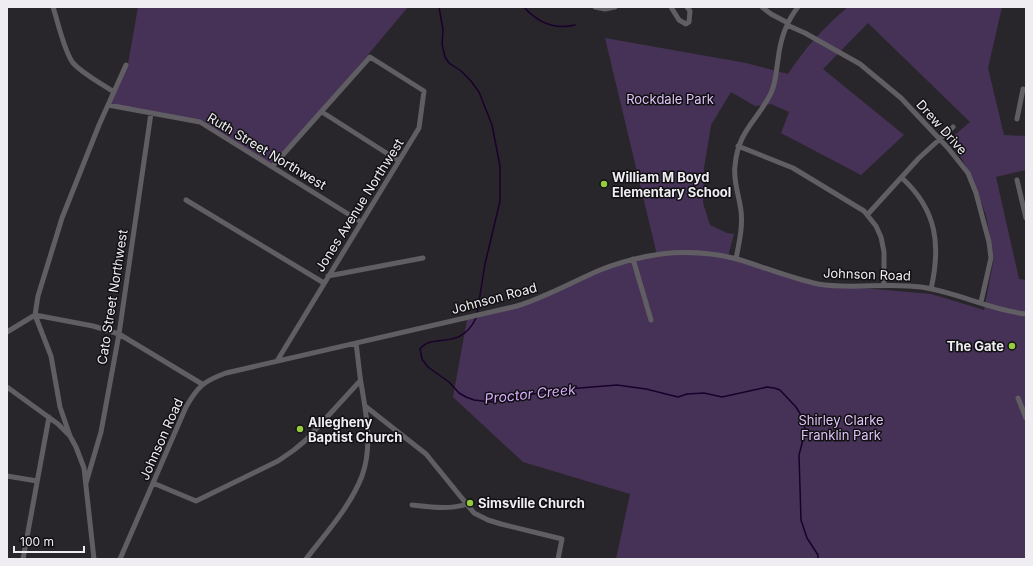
<svg xmlns="http://www.w3.org/2000/svg" width="1033" height="566" viewBox="0 0 1033 566" font-family="Inter,sans-serif">
	<style>
		.green { fill: #463257; fill-rule: evenodd }
		.lines { fill: none; stroke-linecap: round; stroke-linejoin: round }
		.stream { stroke: #1a002d; stroke-width: 1.5 }
		.minor { stroke: #605d63; stroke-width: 5 }
		.poi-dot { fill: #95cc3b; stroke: #111012; stroke-width: 1.5 }
		.labels { text-anchor: middle; stroke-width: 3; stroke-linejoin: round; paint-order: stroke }
		.park-label { font-size: 13px; fill: #dec4f7; stroke: #111012 }
		.street-label { font-size: 13px; fill: #efedf1; stroke: #111012 }
		.poi-label { font-size: 13px; font-weight: bold; fill: #efedf1; stroke: #111012; text-anchor: start }
		.water-label { font-size: 14px; font-style: italic; fill: #d7aafe; stroke: #111012 }
	</style>
	<rect width="100%" height="100%" fill="#29262b"/>
	<!-- green -->
	<path class="green" d="M138,7H408L273,168L199,123L108,106L128,64Z
		M848,7H1002L988,68L1004,135L1026,136V170L996,177L1019,279L1026,280V559H616L630,494L523,462L453,397L467,320L500,312L589,274L657,255L605,38L746,63L788,74C804,49 825,26 848,7ZM868,23L970,122L950,139L970,173L986,215L994,258L984,310L931,294L862,288L827,287L728,257L734,234L727,233L710,225L703,203L704,168L711,125L731,92L755,106L771,104L789,112L781,133L861,175L904,135L823,69Z"/>
	<g class="lines">
		<!-- stream -->
		<path class="stream" d="M439,7L443,30L442,44L445,57L449,63L461,71L471,81L479,92L492,125L500,166V201L485,264L477,314
			M524,7C538,23 554,30 575,25
			M476,318C460,352 432,332 420,349L422,359L428,367L449,382L459,393L466,397L474,400L491,402L555,390L617,385L646,389L678,397L687,394L704,393L722,397L767,387L774,388L780,390L796,407L804,420L805,432L799,455L801,520L807,538L818,555V559"/>
		<!-- minor -->
		<path class="minor" d="M53,7C58,22 64,51 73,63C84,75 101,83 114,92
			M595,7L605,9L615,7
			M671,7L679,20L686,24L689,22L690,11L687,7
			M762,7L771,14L788,23
			M787,25L805,33L860,64L901,98L948,148L968,173L976,193L989,242L991,258L981,302
			M108,105L200,122L361,222
			M322,112L399,161
			M1017,119L1023,89
			M738,146L793,168L864,211L876,226L881,237L884,252V284
			M272,167L370,57L424,91L419,128L277,361
			M902,178C937,210 941,245 931,289
			M1017,180L1026,218
			M186,200L324,283
			M868,214L919,158L953,127
			M633,259L651,320
			M736,259C739,243 743,227 741,211C739,195 733,181 735,166C738,130 757,122 771,93C776,83 776,71 778,60C780,41 786,22 798,7
			M328,276L423,258
			M7,332L35,315L93,326L119,334L202,384
			M7,387L58,424L70,436L76,447L84,468L94,559
			M1018,398L1026,418
			M365,406L426,454L474,513L488,520L501,524L562,539L558,559
			M70,436L60,407L51,356L35,315L38,296L62,218L99,125L126,65
			M7,476L37,481
			M86,483L101,432L119,334L151,113
			M153,483L196,501L278,461L294,450L306,440L360,381
			M412,505C430,507 450,510 467,504
			M23,559L49,417
			M120,559L186,407C198,386 204,381 226,373L517,306C546,297 572,282 600,270C620,262 640,257 661,254C686,251 713,253 737,259C764,267 790,278 818,284C852,290 886,282 921,287C957,292 990,310 1026,314
			M306,559C326,533 350,507 362,476C373,446 366,413 361,383C359,370 358,357 356,343"/>
	</g>
	<!-- markers -->
	<g class="poi-dot">
		<circle cx="604" cy="184" r="4"/>
		<circle cx="1012" cy="346" r="4"/>
		<circle cx="300" cy="429" r="4"/>
		<circle cx="470" cy="503" r="4"/>
	</g>
	<g class="labels">
		<!-- park labels -->
		<g class="park-label">
			<text x="670" y="104">Rockdale Park</text>
			<text x="841" y="425">Shirley Clarke<tspan x="841" dy="15">Franklin Park</tspan></text>
		</g>
		<!-- street labels -->
		<g class="street-label">
			<text transform="translate(942 127) rotate(48)" y="5">Drew Drive</text>
			<text transform="translate(267 151) rotate(31)" y="5">Ruth Street Northwest</text>
			<text transform="translate(359 205) rotate(-58)" y="5">Jones Avenue Northwest</text>
			<text transform="translate(867 274) rotate(2)" y="5">Johnson Road</text>
			<text transform="translate(112 297) rotate(-81)" y="5">Cato Street Northwest</text>
			<text transform="translate(494 298) rotate(-15)" y="5">Johnson Road</text>
			<text transform="translate(161 439) rotate(-66)" y="5">Johnson Road</text>
		</g>
		<!-- poi labels -->
		<g class="poi-label">
			<text x="612" y="182">William M Boyd<tspan x="612" dy="15">Elementary School</tspan></text>
			<text x="1004" y="351" text-anchor="end">The Gate</text>
			<text x="308" y="427">Allegheny<tspan x="308" dy="15">Baptist Church</tspan></text>
			<text x="478" y="508">Simsville Church</text>
		</g>
		<!-- water labels -->
		<g class="water-label">
			<text transform="translate(530 394) rotate(-6)" y="5">Proctor Creek</text>
		</g>
	</g>
	<!-- border -->
	<rect width="1033" height="566" fill="none" stroke="#efedf1" stroke-width="16"/>
	<!-- scale -->
	<path d="M14 546v6h70v-6" fill="none" stroke="#efedf1" stroke-width="2"/>
	<text x="20" y="546" font-size="12" fill="#efedf1" stroke="#111012" stroke-width="3" paint-order="stroke">100 m</text>
</svg>
